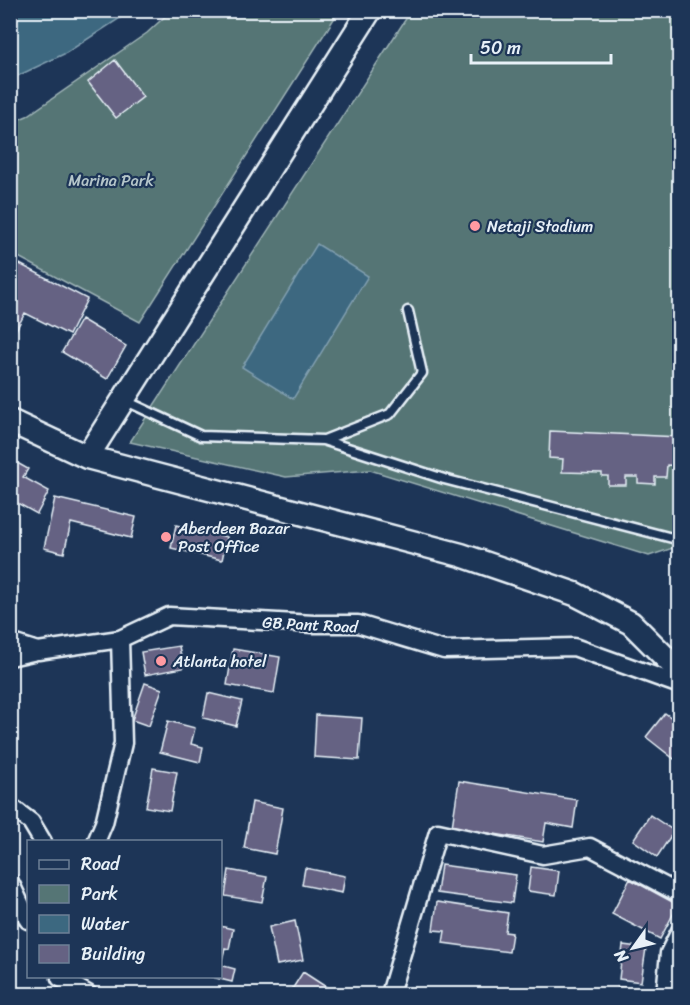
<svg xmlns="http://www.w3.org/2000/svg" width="690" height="1005" viewBox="0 0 690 1005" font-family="Sriracha,sans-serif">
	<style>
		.green { fill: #557575; stroke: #9eb3b6; stroke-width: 1.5 }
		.water { fill: #3c6880; stroke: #819fb0; stroke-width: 1.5 }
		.building { fill: #656283; stroke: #e8f1f8; stroke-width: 1.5 }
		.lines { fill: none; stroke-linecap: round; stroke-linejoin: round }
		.lane-casing { stroke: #e8f1f8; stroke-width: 13 }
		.street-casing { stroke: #e8f1f8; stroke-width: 21 }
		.secondary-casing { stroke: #e8f1f8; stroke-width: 27 }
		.lane { stroke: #1d3557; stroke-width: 8 }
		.street { stroke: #1d3557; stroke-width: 16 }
		.secondary { stroke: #1d3557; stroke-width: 22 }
		.poi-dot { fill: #ff9aa2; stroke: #1d3557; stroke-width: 2 }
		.labels { text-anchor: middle; stroke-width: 4.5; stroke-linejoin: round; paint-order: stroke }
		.park-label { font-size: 16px; fill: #b5c6ca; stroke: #1d3557 }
		.poi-label { font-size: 16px; fill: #e8f1f8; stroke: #1d3557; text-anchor: start }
		.street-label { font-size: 16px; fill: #e8f1f8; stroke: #1d3557 }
	</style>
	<rect width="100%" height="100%" fill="#1d3557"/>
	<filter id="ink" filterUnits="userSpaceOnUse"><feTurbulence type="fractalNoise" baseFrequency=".0167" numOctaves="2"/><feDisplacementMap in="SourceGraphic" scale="12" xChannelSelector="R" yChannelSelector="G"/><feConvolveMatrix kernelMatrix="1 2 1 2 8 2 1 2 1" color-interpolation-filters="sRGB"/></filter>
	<g filter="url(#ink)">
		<!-- green -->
		<path class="green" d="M171,11H339L140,322L11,253L10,123L27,116L147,33Z
			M411,11H679V546L649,556L370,470L286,477L130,442Z"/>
		<!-- water -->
		<path class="water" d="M10,11L11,10L131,11L66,53L11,79Z
			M317,244L368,276L293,399L242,367Z"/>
		<!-- building -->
		<path class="building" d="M115,60L143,97L116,118L88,82Z
			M10,259L87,299L69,335L25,313L16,330L10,327Z
			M81,319L126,346L107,379L62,352Z
			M550,431L680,437V466L667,465L666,477H655V484L638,483V477H626V485H608V476H602V473L562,472L563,459L549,458Z
			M10,459L28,469L23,477L49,491L37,514L10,499Z
			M55,498L136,517L131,538L71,523L64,553L44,548Z
			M176,525L227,537L222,560L171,548Z
			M179,646L183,668L145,675L141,652Z
			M233,649L280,657L274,693L227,685Z
			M145,683L162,689L149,726L132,720Z
			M208,693L242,701L236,726L203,718Z
			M665,713L680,724V753L674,759L646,737Z
			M316,715L362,718L359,760L314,757Z
			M168,721L195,728L191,744L203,747L200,762L160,752Z
			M153,768L177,772L170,811L146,807Z
			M459,781L577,800L573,828L546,823L543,842L452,827Z
			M252,802L283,808L275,854L244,848Z
			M650,815L674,831L657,857L633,840Z
			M441,865L516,875L512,903L437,893Z
			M531,867L559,871L556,895L528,891Z
			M305,868L345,876L342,893L302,885Z
			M229,870L267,877L262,902L225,896Z
			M630,879L678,905L660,939L612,914Z
			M437,902L508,913L505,932L512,933L509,952L443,943L445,931L433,930Z
			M295,921L303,960L277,965L269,927Z
			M220,926L233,929L229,949L225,948L222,960Z
			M623,945L646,948L641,982L619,979Z
			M220,965L235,969L232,982L208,976H220Z
			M303,972L337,994H289Z
			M618,987L645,989V994H618Z"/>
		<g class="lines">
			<defs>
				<path id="lane" d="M126,401L201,436L323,440L444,479L680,540
					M324,440L390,414L422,373L408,311"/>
				<path id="street" d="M10,642L38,651L120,639L169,616L314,624H358L444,650L574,647L680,685
					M10,657L37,651
					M10,806L31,822L43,842
					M96,842L104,823L123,743L120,639
					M10,882L28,920
					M60,978L88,994
					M390,994L438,832L543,855L590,847L680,894
					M665,994L669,953L680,931"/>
				<path id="secondary" d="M10,421L87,457L461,555L575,594L631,623L680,672
					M87,457L370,10"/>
			</defs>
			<!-- lane casing -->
			<use href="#lane" class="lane-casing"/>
			<!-- street casing -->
			<use href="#street" class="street-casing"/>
			<!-- secondary casing -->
			<use href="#secondary" class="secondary-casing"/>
			<!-- lane -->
			<use href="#lane" class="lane"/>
			<!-- street -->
			<use href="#street" class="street"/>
			<!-- secondary -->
			<use href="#secondary" class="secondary"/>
		</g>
	</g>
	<!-- markers -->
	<g class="poi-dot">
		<circle cx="475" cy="226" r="6"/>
		<circle cx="166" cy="537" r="6"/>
		<circle cx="161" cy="661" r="6"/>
	</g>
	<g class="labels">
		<!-- park labels -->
		<g class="park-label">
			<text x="111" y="186">Marina Park</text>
		</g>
		<!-- poi labels -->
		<g class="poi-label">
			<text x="487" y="232">Netaji Stadium</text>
			<text x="178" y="534">Aberdeen Bazar<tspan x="178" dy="18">Post Office</tspan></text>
			<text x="173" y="667">Atlanta hotel</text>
		</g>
		<!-- street labels -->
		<g class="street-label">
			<text transform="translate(310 624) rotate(3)" y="6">GB Pant Road</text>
		</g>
	</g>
	<!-- margin -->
	<rect width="690" height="1005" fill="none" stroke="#1d3557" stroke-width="36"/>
	<rect x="18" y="18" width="654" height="969" fill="none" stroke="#e8f1f8" stroke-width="2" filter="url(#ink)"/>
	<!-- legend -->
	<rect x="27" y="840" width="195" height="138" fill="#1d3557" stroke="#6e8097" stroke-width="1.5"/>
	<rect x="39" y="860" width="30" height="9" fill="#1d3557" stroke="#6e8097" stroke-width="1.5"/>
	<text x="81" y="870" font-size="18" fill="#e8f1f8">Road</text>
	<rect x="39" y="885" width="30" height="18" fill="#557575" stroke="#6e8097" stroke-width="1.5"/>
	<text x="81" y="900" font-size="18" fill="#e8f1f8">Park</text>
	<rect x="39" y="915" width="30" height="18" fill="#3c6880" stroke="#6e8097" stroke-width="1.5"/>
	<text x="81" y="930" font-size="18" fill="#e8f1f8">Water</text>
	<rect x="39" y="945" width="30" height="18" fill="#656283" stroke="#6e8097" stroke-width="1.5"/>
	<text x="81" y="960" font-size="18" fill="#e8f1f8">Building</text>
	<!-- north arrow -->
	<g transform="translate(633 948) rotate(236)" stroke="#1d3557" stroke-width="4.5" paint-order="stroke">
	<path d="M0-4.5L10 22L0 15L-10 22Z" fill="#e8f1f8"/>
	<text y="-9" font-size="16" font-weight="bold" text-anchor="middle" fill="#e8f1f8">N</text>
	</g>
	<!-- scale -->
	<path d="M471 54v9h140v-9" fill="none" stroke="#e8f1f8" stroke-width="3"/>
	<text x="480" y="54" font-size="18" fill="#e8f1f8" stroke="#1d3557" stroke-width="4.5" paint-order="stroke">50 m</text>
</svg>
